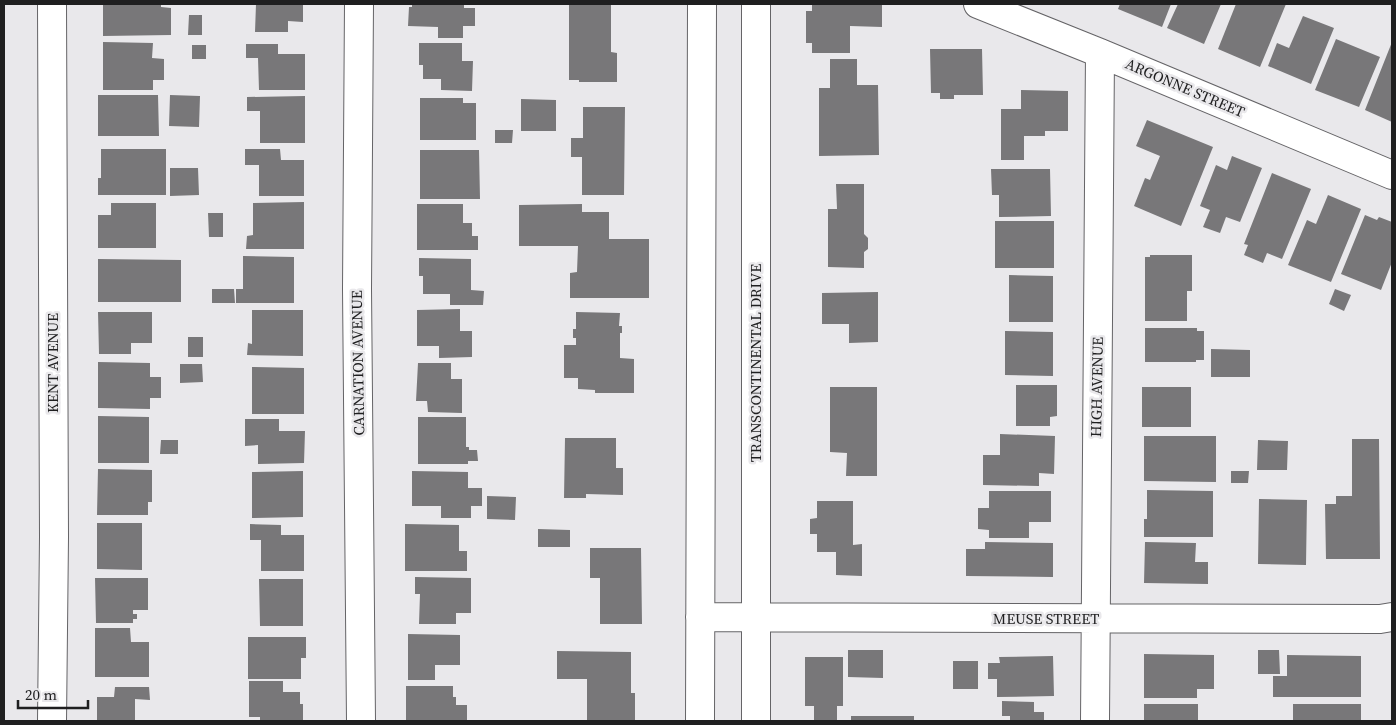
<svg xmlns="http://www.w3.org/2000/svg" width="1396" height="725" viewBox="0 0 1396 725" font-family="'Source Serif 4',serif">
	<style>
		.building { fill: #787779 }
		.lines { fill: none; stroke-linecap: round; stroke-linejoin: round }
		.minor-casing { stroke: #656467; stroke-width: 30 }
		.minor { stroke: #fff; stroke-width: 28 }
		.labels { text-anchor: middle; stroke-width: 5; stroke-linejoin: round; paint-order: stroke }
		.street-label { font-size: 15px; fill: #1f1f20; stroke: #e9e8eb }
	</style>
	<rect width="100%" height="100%" fill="#e9e8eb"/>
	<!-- building -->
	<path class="building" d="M103,4H161V7L171,8V35L103,36Z
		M256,4H303V22L288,21V32H255Z
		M412,4H464V8H475V26H463V38H438V27L408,26L409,7H412Z
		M569,4H611V52L617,53V82H579V80H569Z
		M812,4H882V27L850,26V53H812V43H806V11H812Z
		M1120,4H1171L1162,27L1118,9Z
		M1178,4H1221L1204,44L1167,28Z
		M1236,4H1286L1260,67L1218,49Z
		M189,15H202V35H188Z
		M1303,16L1334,28L1311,84L1268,66L1277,43L1289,48Z
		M1336,39L1380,57L1359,107L1315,90Z
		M103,42L153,43L152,58L164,59V80H153V90H103Z
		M1392,42V122L1365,110Z
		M419,43H462V61H473L472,91L441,90V79H423V65H419Z
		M246,44H278V54H305V90H259L258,58H246Z
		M192,45H206V59H192Z
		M930,49H982L983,95H954V99H940V93H931Z
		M830,59H857V85H878L879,155L819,156V88H830Z
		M1021,90L1068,91V131H1045V136H1024V160H1001V109H1021Z
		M98,95H158L159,136H98Z
		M170,95L200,96L199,127L169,126Z
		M305,96V143H260V111H247V97Z
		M420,98H463V103H476V140H420Z
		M521,99L556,100V131H521Z
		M583,107H625L624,195H582V157H571V138H583Z
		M1147,120L1213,147L1181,226L1134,206L1145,178L1150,180L1160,156L1136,146Z
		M495,130H513L512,143H495Z
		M101,149H166V195H98V178H101Z
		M245,149H280L281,160H304V196H259V165H245Z
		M420,150H479L480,199H420Z
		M1232,156L1262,168L1240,222L1226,217L1220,233L1203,227L1210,210L1200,206L1216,165L1227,170Z
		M170,168H198L199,195L170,196Z
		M991,169H1050L1051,216L999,217V195H992Z
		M1272,173L1311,189L1282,259L1267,253L1263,263L1244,255L1248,245L1244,244Z
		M836,184H864V234L868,238V249L864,252V268L828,267V209H837Z
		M1328,195L1361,209L1331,282L1288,265L1307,220L1316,224Z
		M304,202V249H246L247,236L253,235V203Z
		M111,203H156V248H98V215H111Z
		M417,204H463V223H472V236H478V250H417Z
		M582,204V212H609V239H649V298H570V273L577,272L578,246H519V205Z
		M208,213H223V237H209Z
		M1365,215L1377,220L1379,217L1392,222V262L1381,290L1341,274Z
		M995,221H1054V268H995Z
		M1150,255H1192V291H1187V321H1145V257H1150Z
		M243,256L294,257V303H236V289H243Z
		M419,258L471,259V290L484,291L483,305H450V294H423V276H419Z
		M98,259L181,260V302H98Z
		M1009,275L1053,276V322H1009Z
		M212,289H234L235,303H212Z
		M1335,289L1351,295L1344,311L1329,304Z
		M878,292V342L849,343V324H822V293Z
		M460,309V331H472V357L439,358V346H417V310Z
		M252,310H303V356L247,355L248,343L252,344Z
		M98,312H152V343H131V354H99Z
		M576,312L620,313L619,326H622V333H620V358L634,359V393H595V390L578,389V378H564V345H576V338H573V329H576Z
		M1145,328H1197V331H1204V360H1196V362H1145Z
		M1005,331L1053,332V376L1005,375Z
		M188,337H203V357H188Z
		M1211,349L1250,350V377H1211Z
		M98,362L150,363V377H161V398H150V409L98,408Z
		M418,363H451V379H462V413L428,412L427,401H416Z
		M180,364H202L203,382L180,383Z
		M252,367L304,368V414H252Z
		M1016,385H1057V416L1050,417V426H1016Z
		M830,387H877V476H846L847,453L830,452Z
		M1142,387H1191V427H1142Z
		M98,416L149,417V463H98Z
		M418,417H466V447H469V450H477L478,461H468V464H418Z
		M245,419H279V431H305L304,463L258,464V445L245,446Z
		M1000,434L1055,436L1054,474L1039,473V486L983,485V455H1000Z
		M1144,436H1216V482L1144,481Z
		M565,438H616V468H623V495L586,494V498H564Z
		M1352,439H1379L1380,559H1326L1325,504H1336V496H1352Z
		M161,440H178V454H160Z
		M1258,440L1288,441L1287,470H1257Z
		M98,469L152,470V502H148V515H97Z
		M303,471V517L252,518V472Z
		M412,471L468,472V488H482V506H471V518H441V506H412Z
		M1231,471H1249L1248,483H1231Z
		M1147,490L1213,491V537H1144V519H1147Z
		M989,491H1051V522H1029V538H989V530L978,529V508H989Z
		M487,496L516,497L515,520L487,519Z
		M1259,499L1307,500L1306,565L1258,564Z
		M817,501H853V545L862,544V576L836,575V552H817V534H810V519L817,518Z
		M97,523H142V570L97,569Z
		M250,524L281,525V535H304V571H261V540H250Z
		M405,524L459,525V551H467V571H405Z
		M538,529L570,530V547H538Z
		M985,542L1053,543V577L966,576V549H985Z
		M1145,542L1196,543L1195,562H1208V584L1144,583Z
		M590,548H641L642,624H600V578H590Z
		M415,577L471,578V613H456V624H419L420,594H415Z
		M95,578H148V610H133V614H137V619H133V623H96Z
		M259,579H303V626H260Z
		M95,628H130L131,642H149V677H95Z
		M408,634L460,635V665H435V680H408Z
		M248,637H306V658H301V679H248Z
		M848,650H883V678L848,677Z
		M1258,650H1279L1280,674H1258Z
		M557,651L631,652V693H635V721H587V679H557Z
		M1144,654L1214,655V689H1197V698H1144Z
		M1287,655L1361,656V697H1273V676H1287Z
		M1053,656L1054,696L997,697V679H988V663H1000L999,657Z
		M805,657H843V706H837V721H814V706H805Z
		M953,661H978V689H953Z
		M249,681H283V692H300V704H303V721H260V717H249Z
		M406,686H453V697H456V705H467V721H406Z
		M115,687H149L150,700L135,699V721H97V697H114Z
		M1002,701L1034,702V712H1044V721H1010V716H1002Z
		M1144,704H1198V721H1144Z
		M1293,704H1361V721H1293Z
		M851,716H914V721H851Z"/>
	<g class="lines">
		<defs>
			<path id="minor" d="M359,4L357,289L361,721
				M756,4V721
				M978,4L1100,53L1392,175
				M700,617L1380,619L1392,617
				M52,721L54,537L52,4
				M700,721L702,4
				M1095,721L1100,53"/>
		</defs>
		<!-- minor casing -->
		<use href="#minor" class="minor-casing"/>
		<!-- minor -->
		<use href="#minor" class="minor"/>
	</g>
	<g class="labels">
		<!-- street labels -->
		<g class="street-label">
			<text transform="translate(1185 88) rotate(23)" y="5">ARGONNE STREET</text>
			<text transform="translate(53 363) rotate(-90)" y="5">KENT AVENUE</text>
			<text transform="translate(358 363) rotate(-91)" y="5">CARNATION AVENUE</text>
			<text transform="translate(756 363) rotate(-90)" y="5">TRANSCONTINENTAL DRIVE</text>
			<text transform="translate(1097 387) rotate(-89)" y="5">HIGH AVENUE</text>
			<text x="1046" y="624">MEUSE STREET</text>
		</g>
	</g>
	<!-- border -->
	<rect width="1396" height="725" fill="none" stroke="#1f1f20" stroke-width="10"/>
	<!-- scale -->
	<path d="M18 700v8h70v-8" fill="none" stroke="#1f1f20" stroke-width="2.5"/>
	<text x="25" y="700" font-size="15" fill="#1f1f20" stroke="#e9e8eb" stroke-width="4" paint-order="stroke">20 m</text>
</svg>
